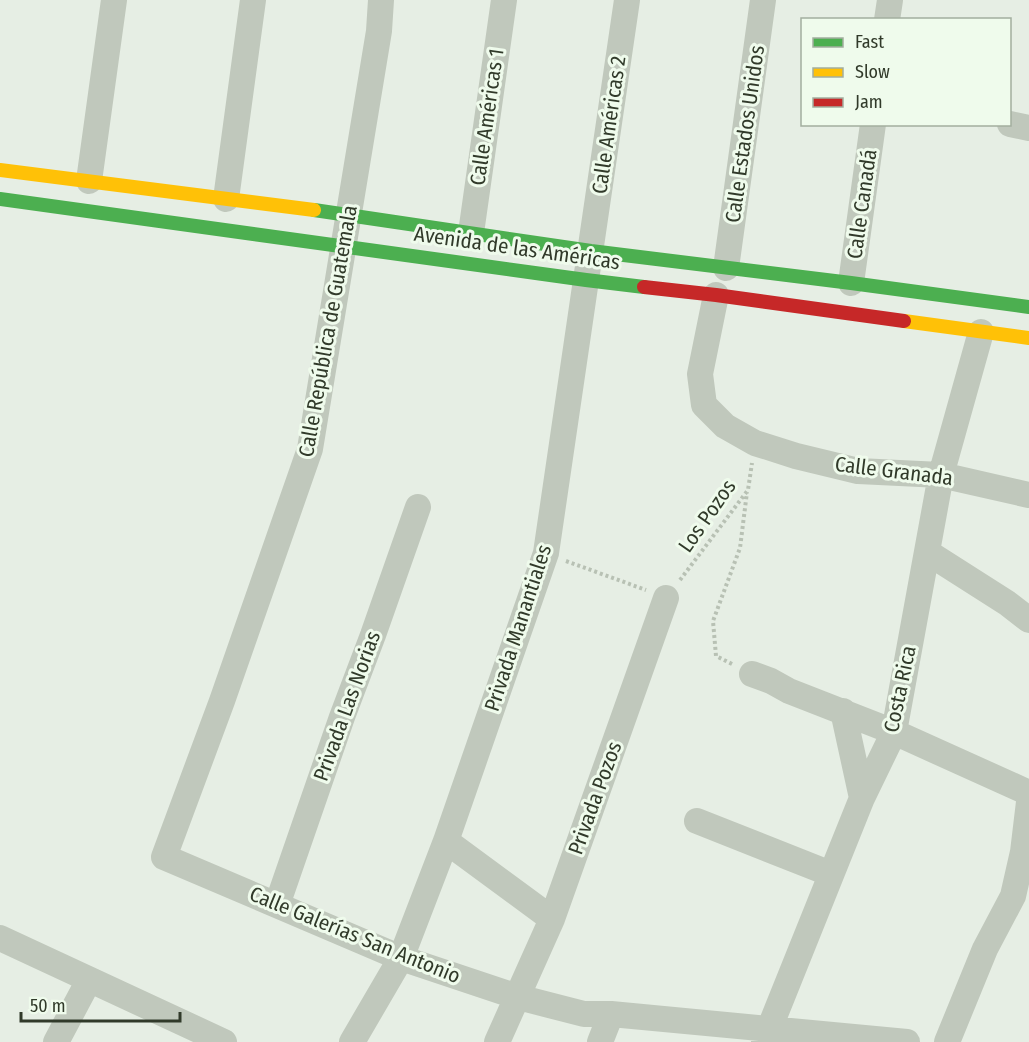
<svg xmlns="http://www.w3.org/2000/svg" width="1029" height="1042" viewBox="0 0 1029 1042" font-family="'Fira Sans Condensed',sans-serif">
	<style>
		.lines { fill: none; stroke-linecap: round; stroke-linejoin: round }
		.path { stroke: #b8c1b4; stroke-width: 4; stroke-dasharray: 3 3; stroke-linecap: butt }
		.street { stroke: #c0c8bc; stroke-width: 26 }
		.fast { stroke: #4caf50; stroke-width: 14 }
		.slow { stroke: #ffc107; stroke-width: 14 }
		.jam { stroke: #c62828; stroke-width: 14 }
		.labels { text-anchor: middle; stroke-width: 6; stroke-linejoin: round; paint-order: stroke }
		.street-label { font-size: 21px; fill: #313a2a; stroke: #effbec }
	</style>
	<rect width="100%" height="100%" fill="#e6eee4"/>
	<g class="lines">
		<!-- path -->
		<path class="path" d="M566,561L646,590
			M680,580L748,490L752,463
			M732,664L716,656L713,621L740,548L747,492"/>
		<!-- street -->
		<path class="street" d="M381,0L379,31L310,449L222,701L164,857L401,958L518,997L584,1014H611L907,1042
			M887,20L890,0
			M1010,124L1029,128
			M89,181L114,0
			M226,199L253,0
			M471,233L504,0
			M726,268L763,0
			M851,283L873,124
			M716,295L700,374L704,405L725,426L755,443L796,456L858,471L941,475L1029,495
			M927,552L1007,603L1029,620
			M752,674L771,681L789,691L894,732L1029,793
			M843,711L862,798
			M697,821L831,874
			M446,841L552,919
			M277,905L342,717L373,635L418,507
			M0,938L224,1042
			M56,1042L89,980
			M352,1042L401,958L446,841L546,553L627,0
			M497,1042L552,919L666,598
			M600,1042L611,1014
			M764,1042L862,798L894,732L941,475L981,332
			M947,1042L985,949L1013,896L1023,852L1029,802"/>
		<!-- fast -->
		<path class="fast" d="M0,199L586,280L644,287
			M314,210L591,251L851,283L1029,307"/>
		<!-- slow -->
		<path class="slow" d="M0,170L314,210
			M904,321L1029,338"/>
		<!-- jam -->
		<path class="jam" d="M644,287L716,295L904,321"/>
	</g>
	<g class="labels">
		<!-- street labels -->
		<g class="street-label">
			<text transform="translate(487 117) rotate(-82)" y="7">Calle Américas 1</text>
			<text transform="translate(609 125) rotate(-82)" y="7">Calle Américas 2</text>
			<text transform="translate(745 134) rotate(-82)" y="7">Calle Estados Unidos</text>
			<text transform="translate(862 204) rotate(-82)" y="7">Calle Canadá</text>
			<text transform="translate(517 248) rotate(8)" y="7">Avenida de las Américas</text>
			<text transform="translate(328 331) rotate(-80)" y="7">Calle República de Guatemala</text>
			<text transform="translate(894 471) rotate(7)" y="7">Calle Granada</text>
			<text transform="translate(707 516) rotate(-55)" y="7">Los Pozos</text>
			<text transform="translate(518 628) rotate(-72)" y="7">Privada Manantiales</text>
			<text transform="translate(900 689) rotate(-78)" y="7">Costa Rica</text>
			<text transform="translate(347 706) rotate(-70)" y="7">Privada Las Norias</text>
			<text transform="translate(595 798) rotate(-70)" y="7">Privada Pozos</text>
			<text transform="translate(355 935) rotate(22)" y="7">Calle Galerías San Antonio</text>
		</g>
	</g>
	<!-- legend -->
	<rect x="801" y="18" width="210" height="108" fill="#effbec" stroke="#a3ae9e" stroke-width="1.5"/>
	<rect x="813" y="38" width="30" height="9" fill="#4caf50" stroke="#a3ae9e" stroke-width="1.5"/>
	<text x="855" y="48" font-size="18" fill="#313a2a">Fast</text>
	<rect x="813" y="68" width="30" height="9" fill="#ffc107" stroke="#a3ae9e" stroke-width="1.5"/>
	<text x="855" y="78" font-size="18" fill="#313a2a">Slow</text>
	<rect x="813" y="98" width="30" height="9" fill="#c62828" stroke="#a3ae9e" stroke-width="1.5"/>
	<text x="855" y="108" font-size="18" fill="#313a2a">Jam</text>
	<!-- scale -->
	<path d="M21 1012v9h159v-9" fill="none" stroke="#313a2a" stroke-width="3"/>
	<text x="30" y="1012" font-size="18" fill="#313a2a" stroke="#effbec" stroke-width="4.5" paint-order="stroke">50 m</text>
</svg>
